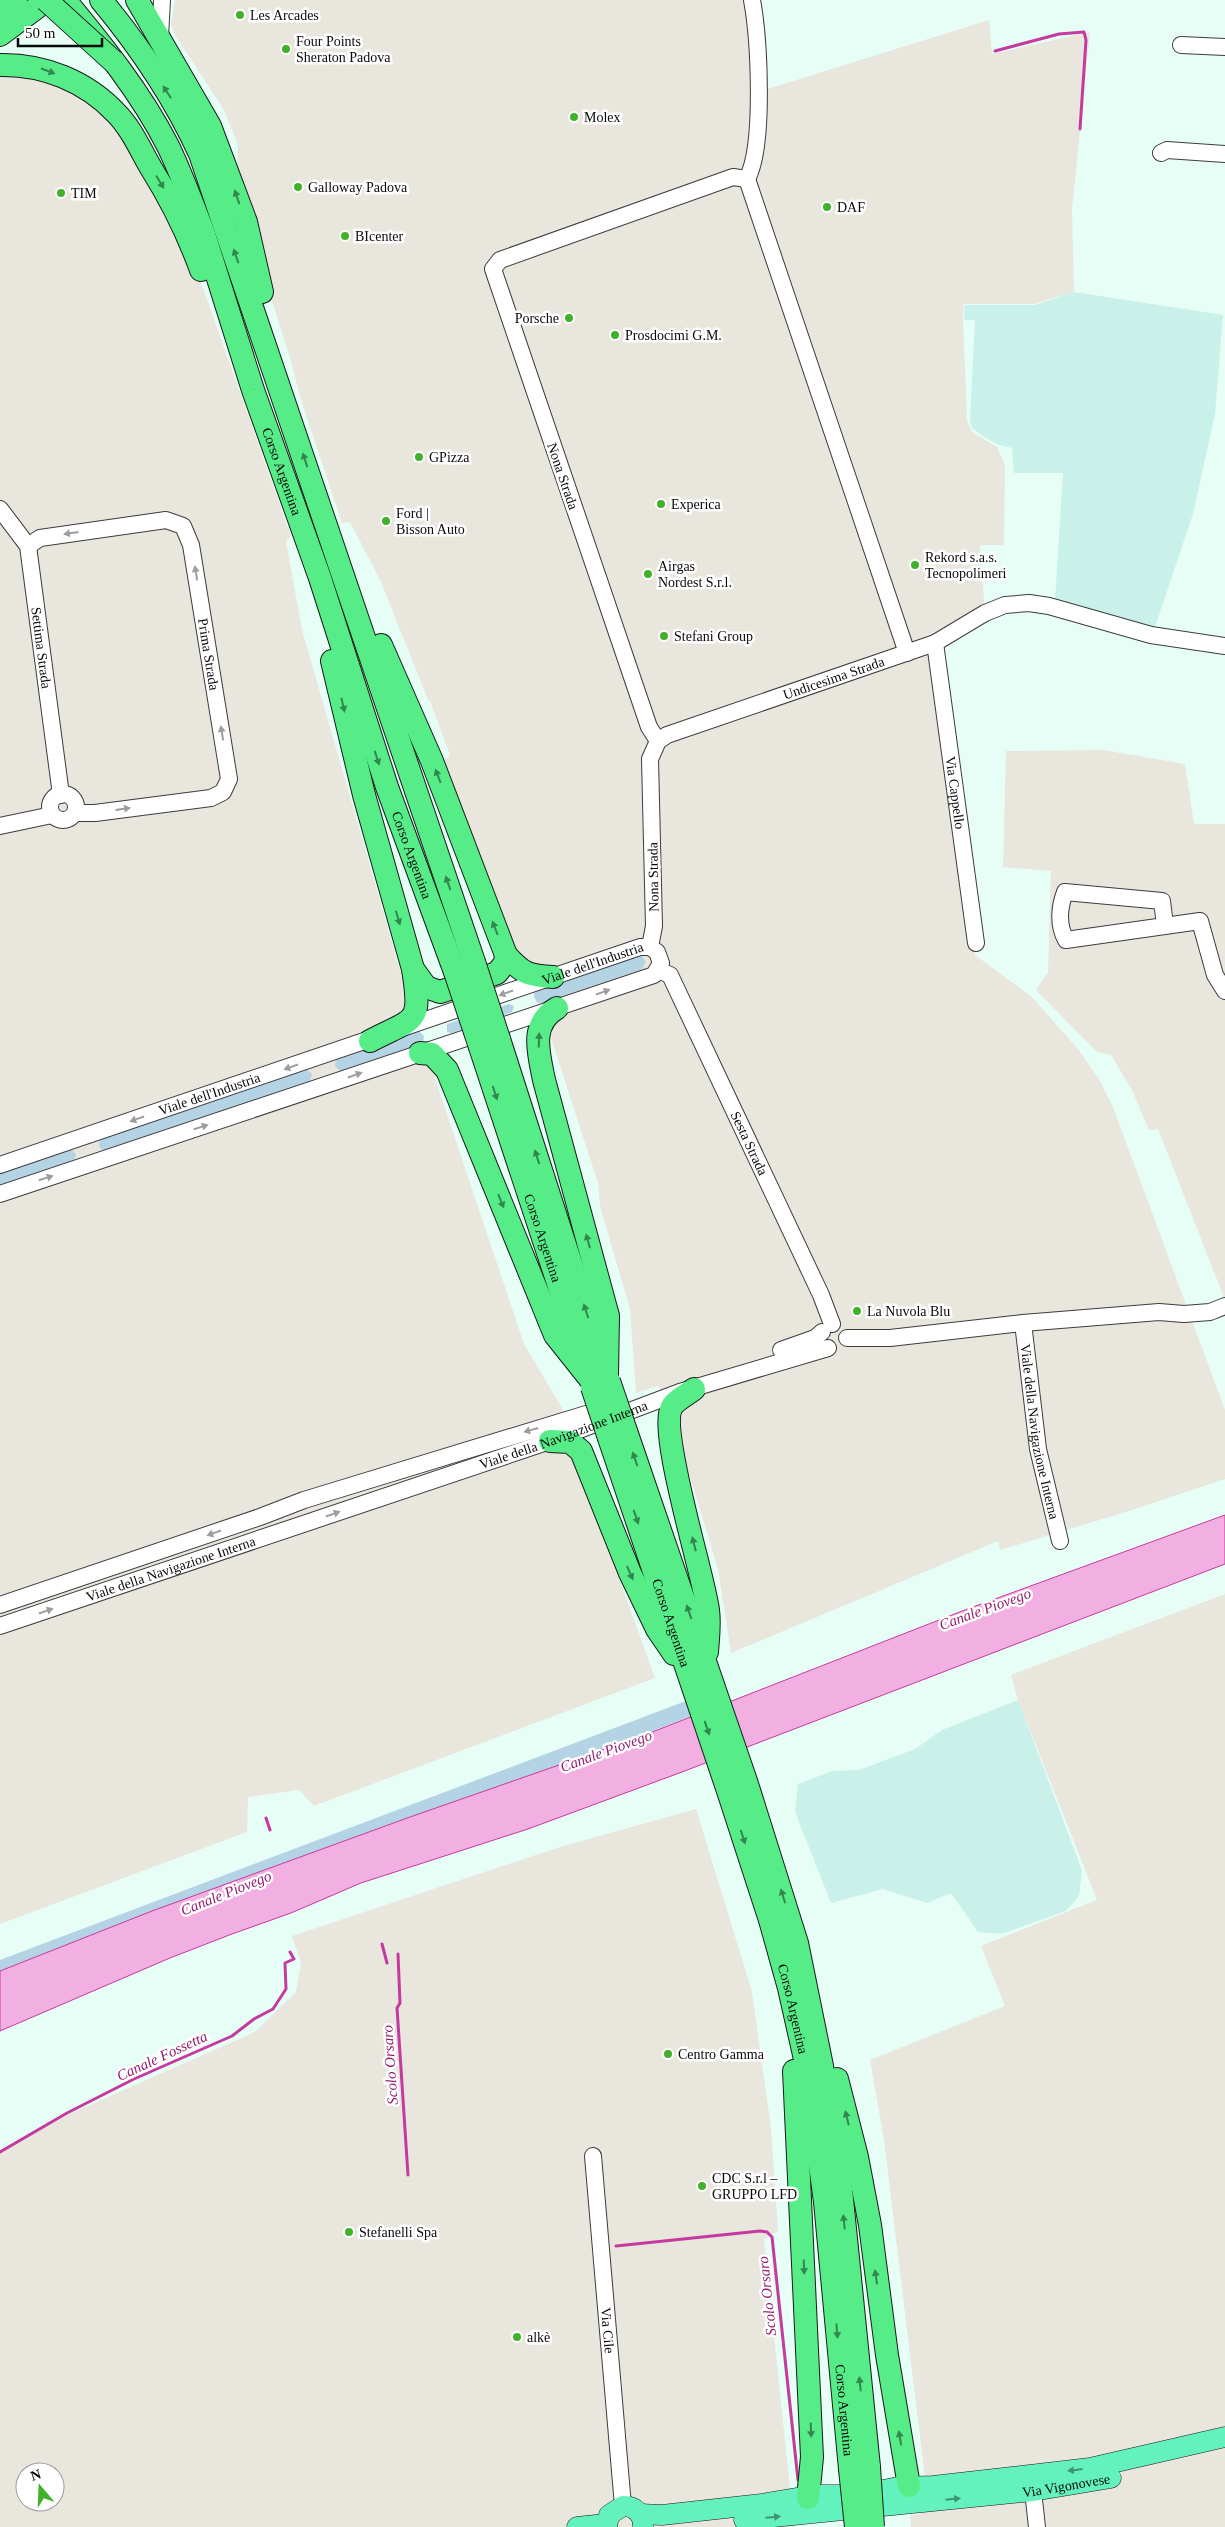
<svg xmlns="http://www.w3.org/2000/svg" width="1225" height="2527" viewBox="0 0 1225 2527" font-family="'Times New Roman',serif">
	<style>
		.industrial { fill: #e8e6dd; fill-rule: evenodd }
		.farmland { fill: #c9f1e9 }
		.green { fill: #b4d3e5 }
		.water { fill: #f2afe1; stroke: #c53a9f }
		.lines { fill: none; stroke-linecap: round; stroke-linejoin: round }
		.stream { stroke: #c53a9f; stroke-width: 3 }
		.minor-casing { stroke: #3c3c3c; stroke-width: 18 }
		.major-casing { stroke: #1a1a1a; stroke-width: 21 }
		.highway-casing { stroke: #1a1a1a; stroke-width: 24 }
		.minor { stroke: #fff; stroke-width: 16 }
		.major { stroke: #63f1bd; stroke-width: 20 }
		.highway { stroke: #56ed88; stroke-width: 22 }
		.highway-bridge-casing { stroke: #1a1a1a; stroke-width: 24; stroke-linecap: butt }
		.highway-bridge { stroke: #56ed88; stroke-width: 22 }
		.oneway { fill: #33864f }
		.oneway2 { fill: #9d9d9d }
		.oneway3 { fill: #3f9475 }
		.poi-dot { fill: #41b12a; stroke: #fff; stroke-width: 2 }
		.labels { text-anchor: middle; stroke-width: 5; stroke-linejoin: round; paint-order: stroke }
		.poi-label { font-size: 14px; fill: #090909; stroke: #fff; text-anchor: start }
		.street-label { font-size: 14px; fill: #090909; stroke: #fff }
		.water-label { font-size: 15px; font-style: italic; fill: #931b6d; stroke: #fff }
	</style>
	<rect width="100%" height="100%" fill="#e7fef6"/>
	<!-- industrial -->
	<path class="industrial" d="M175,0H749L761,91L989,20L992,54L1090,32L1072,210L1074,292L1034,304H964L963,319L967,420L972,432L997,447L1005,465L1004,545H980L985,615L940,642L975,955L1032,997L1078,1049L1099,1079L1113,1107L1225,1410V1479L1126,1512L1000,1550L998,1541L731,1653L718,1569L680,1443L658,1386L636,1393L630,1309L600,1206L598,1183L550,1035L439,766L450,755L430,701L428,700L381,582L350,522L342,523L302,403L290,358L267,285L237,167L238,145L224,110L175,35L171,24Z
		M0,72L56,77L122,127L198,274L291,536L286,541L302,630L408,998L524,1344L565,1413L575,1456L655,1678L314,1806L299,1790L248,1797L247,1832L0,1924Z
		M1103,750L1185,764L1194,824H1225V1300L1158,1129L1149,1130L1132,1090L1111,1055L1097,1052L1036,990L1048,972L1051,871L1003,867L1006,751Z
		M1225,1594V2527H911L910,2516L929,2511L884,2140L870,2060L1005,2006L981,1946L1097,1900L1018,1700L1011,1675Z
		M696,1809L752,1992L771,2128L778,2231L764,2239L794,2527H0V2153L67,2115L255,2032L296,1992L301,1963L292,1936L560,1847ZM25,2472H55V2502H25Z"/>
	<!-- farmland -->
	<path class="farmland" d="M1074,292L1223,315L1215,414L1193,514L1154,630L1055,601L1063,473H1014L1012,448L999,445L984,437L972,428L970,420L975,320H964L965,305H1035Z
		M1018,1700L1082,1870L1079,1896L1066,1911L1001,1934L978,1932L951,1893L927,1903L883,1889L831,1903L795,1812L798,1784L832,1771L859,1770L915,1749L942,1730Z"/>
	<!-- green -->
	<path class="green" d="M641,955L646,962L642,969L543,1003L537,1002L534,997L535,991Z
		M509,1004L514,1006L512,1012L451,1033L447,1032V1024Z
		M419,1031L424,1036L423,1043L340,1071L335,1066L336,1058Z
		M306,1069L312,1074L310,1081L104,1152L99,1146L100,1139Z
		M70,1148L76,1154L74,1161L0,1186V1172Z
		M686,1701L691,1716C599,1753 504,1783 410,1817C273,1866 136,1919 0,1971V1960Z"/>
	<!-- water -->
	<path class="water" d="M1225,1515V1564L682,1772L528,1829L361,1883L291,1913L232,1934L170,1958L0,2031V1971L152,1911L410,1817L642,1736L962,1611Z"/>
	<g class="lines">
		<!-- stream -->
		<path class="stream" d="M995,51L1059,34L1084,32L1086,40L1080,129
			M266,1818L270,1830
			M382,1944L387,1963
			M398,1954L400,2003L397,2008L408,2175
			M0,2152L67,2113L134,2079L232,2036L254,2019L273,2009L286,1989L285,1963L294,1959L290,1952
			M616,2246L760,2231L767,2232L772,2237L798,2480"/>
		<defs>
			<g id="minor">
				<path d="M160,37L162,0"/>
				<path d="M1181,45L1225,47"/>
				<path d="M1161,153L1167,150L1225,154"/>
				<path d="M747,179L907,653"/>
				<path d="M747,179C765,146 759,38 752,0"/>
				<path id="s1" d="M0,509L28,546L61,795"/>
				<path id="s2" d="M28,546L40,538L166,520L183,526L191,545L229,779L223,792L211,798L95,813H75"/>
				<path id="s3" d="M935,643L976,943"/>
				<path d="M658,741L649,727L493,269L500,260L733,177L747,179"/>
				<circle cx="63" cy="807" r="13"/>
				<path d="M0,826L52,815"/>
				<path d="M1165,925L1162,901L1065,892C1059,908 1058,926 1066,940L1200,921L1215,975L1225,991"/>
				<path id="s4" d="M650,947L654,926L650,759L658,741L667,735L935,643L985,613L1005,605L1029,603L1049,606L1151,635L1225,646"/>
				<path id="s5" d="M658,970L670,975L821,1295L832,1324"/>
				<path id="s6" d="M0,1165L640,947H650L657,952L661,963L654,975L642,979L0,1194"/>
				<path id="s7" d="M1023,1323L1038,1449L1060,1541"/>
				<path d="M847,1338H890L1023,1323L1159,1312L1184,1314L1210,1312L1225,1306"/>
				<path d="M781,1350L815,1338L822,1332"/>
				<path d="M0,1605L260,1517L304,1500L596,1411"/>
				<path id="s8" d="M0,1626L550,1441L680,1392L828,1348"/>
				<path id="s9" d="M593,2156L623,2506"/>
				<path d="M1033,2491L1037,2527"/>
			</g>
			<g id="major">
				<path d="M640,2514L662,2515L762,2504L814,2495H846L874,2492L898,2487L933,2486L1090,2468L1225,2437"/>
				<path id="s10" d="M744,2520L1033,2491L1111,2478"/>
				<path d="M577,2527L606,2524"/>
				<path d="M607,2527L609,2515L623,2506C636,2506 643,2514 643,2526"/>
			</g>
			<g id="highway">
				<path id="s11" d="M65,0C103,46 141,93 168,146C182,175 193,205 204,234L253,390L320,578L387,787L455,972"/>
				<path d="M101,0C140,47 175,99 200,154L474,962"/>
				<path d="M137,0L210,126L246,222L262,292"/>
				<path d="M0,12L16,0"/>
				<path d="M0,35L47,0"/>
				<path d="M0,65C43,64 86,81 116,113C131,128 140,149 151,168C171,200 188,234 201,270"/>
				<path d="M381,645L432,761L506,955C522,973 528,976 553,977"/>
				<path d="M332,661L364,795L413,969C422,1025 416,1017 370,1041"/>
				<path d="M413,969L426,987L440,992L497,973L505,963L506,955"/>
				<path d="M557,1008C529,1024 539,1054 544,1080L608,1316L607,1375"/>
				<path d="M499,1039L602,1360"/>
				<path id="s12" d="M480,1047L585,1365"/>
				<path d="M420,1053L432,1054L447,1070L555,1335L590,1379"/>
				<path d="M694,1389C688,1394 678,1399 673,1405C656,1427 704,1575 708,1610C710,1624 708,1638 707,1652"/>
				<path d="M626,1431L747,1784L797,1943L822,2066L841,2189L869,2467"/>
				<path id="s13" d="M609,1438L728,1791L770,1920L789,1988L807,2068L825,2202L850,2469"/>
				<path d="M550,1441L570,1442L581,1451L630,1573L657,1629L674,1654"/>
				<path d="M794,2071L812,2457L808,2498"/>
				<path d="M837,2079L857,2157L870,2225L887,2355L909,2486"/>
			</g>
		</defs>
		<!-- minor casing -->
		<use href="#minor" class="minor-casing"/>
		<!-- major casing -->
		<use href="#major" class="major-casing"/>
		<!-- highway casing -->
		<use href="#highway" class="highway-casing"/>
		<!-- minor -->
		<use href="#minor" class="minor"/>
		<!-- major -->
		<use href="#major" class="major"/>
		<!-- highway -->
		<use href="#highway" class="highway"/>
		<defs>
			<path id="highway-bridge" d="M46,0L113,61
				M474,962L499,1039
				M455,972L480,1047
				M609,1381L626,1431
				M592,1387L609,1438
				M869,2467L873,2527
				M850,2469L856,2527"/>
		</defs>
		<!-- highway-bridge casing -->
		<use href="#highway-bridge" class="highway-bridge-casing"/>
		<!-- highway-bridge -->
		<use href="#highway-bridge" class="highway-bridge"/>
	</g>
	<!-- one-way arrows -->
	<defs><path id="oneway-solid" d="M-6-.8H1V-3.2L6.5 0L1 3.2V.8H-6Z" transform="scale(1.25)"/></defs>
	<g class="oneway">
		<use href="#oneway-solid" transform="translate(48 71) rotate(21)"/>
		<use href="#oneway-solid" transform="translate(167 92) rotate(-123)"/>
		<use href="#oneway-solid" transform="translate(160 182) rotate(59)"/>
		<use href="#oneway-solid" transform="translate(237 197) rotate(-109)"/>
		<use href="#oneway-solid" transform="translate(236 256) rotate(-109)"/>
		<use href="#oneway-solid" transform="translate(305 460) rotate(-108)"/>
		<use href="#oneway-solid" transform="translate(343 705) rotate(77)"/>
		<use href="#oneway-solid" transform="translate(377 758) rotate(72)"/>
		<use href="#oneway-solid" transform="translate(438 776) rotate(-111)"/>
		<use href="#oneway-solid" transform="translate(448 883) rotate(-109)"/>
		<use href="#oneway-solid" transform="translate(398 918) rotate(74)"/>
		<use href="#oneway-solid" transform="translate(495 928) rotate(-111)"/>
		<use href="#oneway-solid" transform="translate(539 1040) rotate(-88)"/>
		<use href="#oneway-solid" transform="translate(495 1093) rotate(72)"/>
		<use href="#oneway-solid" transform="translate(537 1157) rotate(-108)"/>
		<use href="#oneway-solid" transform="translate(501 1201) rotate(68)"/>
		<use href="#oneway-solid" transform="translate(588 1241) rotate(-105)"/>
		<use href="#oneway-solid" transform="translate(586 1311) rotate(-108)"/>
		<use href="#oneway-solid" transform="translate(635 1459) rotate(-109)"/>
		<use href="#oneway-solid" transform="translate(636 1517) rotate(71)"/>
		<use href="#oneway-solid" transform="translate(694 1544) rotate(-104)"/>
		<use href="#oneway-solid" transform="translate(630 1573) rotate(66)"/>
		<use href="#oneway-solid" transform="translate(689 1612) rotate(-109)"/>
		<use href="#oneway-solid" transform="translate(707 1728) rotate(71)"/>
		<use href="#oneway-solid" transform="translate(743 1837) rotate(72)"/>
		<use href="#oneway-solid" transform="translate(783 1896) rotate(-107)"/>
		<use href="#oneway-solid" transform="translate(847 2118) rotate(-104)"/>
		<use href="#oneway-solid" transform="translate(844 2222) rotate(-96)"/>
		<use href="#oneway-solid" transform="translate(804 2267) rotate(88)"/>
		<use href="#oneway-solid" transform="translate(876 2277) rotate(-98)"/>
		<use href="#oneway-solid" transform="translate(837 2331) rotate(85)"/>
		<use href="#oneway-solid" transform="translate(860 2384) rotate(-96)"/>
		<use href="#oneway-solid" transform="translate(811 2430) rotate(88)"/>
		<use href="#oneway-solid" transform="translate(900 2438) rotate(-99)"/>
	</g>
	<g class="oneway2">
		<use href="#oneway-solid" transform="translate(71 533) rotate(172)"/>
		<use href="#oneway-solid" transform="translate(196 573) rotate(-99)"/>
		<use href="#oneway-solid" transform="translate(222 733) rotate(-99)"/>
		<use href="#oneway-solid" transform="translate(123 809) rotate(-8)"/>
		<use href="#oneway-solid" transform="translate(603 992) rotate(-19)"/>
		<use href="#oneway-solid" transform="translate(506 993) rotate(161)"/>
		<use href="#oneway-solid" transform="translate(291 1067) rotate(161)"/>
		<use href="#oneway-solid" transform="translate(355 1075) rotate(-19)"/>
		<use href="#oneway-solid" transform="translate(137 1119) rotate(161)"/>
		<use href="#oneway-solid" transform="translate(201 1127) rotate(-18)"/>
		<use href="#oneway-solid" transform="translate(46 1178) rotate(-18)"/>
		<use href="#oneway-solid" transform="translate(531 1430) rotate(164)"/>
		<use href="#oneway-solid" transform="translate(333 1514) rotate(-19)"/>
		<use href="#oneway-solid" transform="translate(214 1533) rotate(161)"/>
		<use href="#oneway-solid" transform="translate(46 1611) rotate(-19)"/>
	</g>
	<g class="oneway3">
		<use href="#oneway-solid" transform="translate(1075 2470) rotate(173)"/>
		<use href="#oneway-solid" transform="translate(953 2499) rotate(-6)"/>
		<use href="#oneway-solid" transform="translate(773 2517) rotate(-5)"/>
	</g>
	<!-- markers -->
	<g class="poi-dot">
		<circle cx="240" cy="15" r="5"/>
		<circle cx="286" cy="49" r="5"/>
		<circle cx="574" cy="117" r="5"/>
		<circle cx="298" cy="187" r="5"/>
		<circle cx="61" cy="193" r="5"/>
		<circle cx="827" cy="207" r="5"/>
		<circle cx="345" cy="236" r="5"/>
		<circle cx="569" cy="318" r="5"/>
		<circle cx="615" cy="335" r="5"/>
		<circle cx="419" cy="457" r="5"/>
		<circle cx="661" cy="504" r="5"/>
		<circle cx="386" cy="521" r="5"/>
		<circle cx="915" cy="565" r="5"/>
		<circle cx="648" cy="574" r="5"/>
		<circle cx="664" cy="636" r="5"/>
		<circle cx="857" cy="1311" r="5"/>
		<circle cx="668" cy="2054" r="5"/>
		<circle cx="702" cy="2186" r="5"/>
		<circle cx="349" cy="2232" r="5"/>
		<circle cx="517" cy="2337" r="5"/>
	</g>
	<g class="labels">
		<!-- poi labels -->
		<g class="poi-label">
			<text x="250" y="20">Les Arcades</text>
			<text x="296" y="46">Four Points<tspan x="296" dy="16">Sheraton Padova</tspan></text>
			<text x="584" y="122">Molex</text>
			<text x="308" y="192">Galloway Padova</text>
			<text x="71" y="198">TIM</text>
			<text x="837" y="212">DAF</text>
			<text x="355" y="241">BIcenter</text>
			<text x="559" y="323" text-anchor="end">Porsche</text>
			<text x="625" y="340">Prosdocimi G.M.</text>
			<text x="429" y="462">GPizza</text>
			<text x="671" y="509">Experica</text>
			<text x="396" y="518">Ford |<tspan x="396" dy="16">Bisson Auto</tspan></text>
			<text x="925" y="562">Rekord s.a.s.<tspan x="925" dy="16">Tecnopolimeri</tspan></text>
			<text x="658" y="571">Airgas<tspan x="658" dy="16">Nordest S.r.l.</tspan></text>
			<text x="674" y="641">Stefani Group</text>
			<text x="867" y="1316">La Nuvola Blu</text>
			<text x="678" y="2059">Centro Gamma</text>
			<text x="712" y="2183">CDC S.r.l –<tspan x="712" dy="16">GRUPPO LFD</tspan></text>
			<text x="359" y="2237">Stefanelli Spa</text>
			<text x="527" y="2342">alkè</text>
		</g>
		<!-- street labels -->
		<g class="street-label">
			<text dy="5" stroke="none"><textPath href="#s11" startOffset="524">Corso Argentina</textPath></text>
			<text transform="translate(563 476) rotate(71)" y="5">Nona Strada</text>
			<text dy="5" stroke="none"><textPath href="#s1" startOffset="149">Settima Strada</textPath></text>
			<text dy="5" stroke="none"><textPath href="#s2" startOffset="291">Prima Strada</textPath></text>
			<text dy="5" stroke="none"><textPath href="#s4" startOffset="395">Undicesima Strada</textPath></text>
			<text dy="5" stroke="none"><textPath href="#s3" startOffset="151">Via Cappello</textPath></text>
			<text dy="5" stroke="none"><textPath href="#s11" startOffset="929">Corso Argentina</textPath></text>
			<text transform="translate(653 877) rotate(-91)" y="5">Nona Strada</text>
			<text dy="5" stroke="none"><textPath href="#s6" startOffset="626">Viale dell'Industria</textPath></text>
			<text dy="5" stroke="none"><textPath href="#s6" startOffset="221">Viale dell'Industria</textPath></text>
			<text dy="5" stroke="none"><textPath href="#s5" startOffset="199">Sesta Strada</textPath></text>
			<text dy="5" stroke="none"><textPath href="#s12" startOffset="201">Corso Argentina</textPath></text>
			<text dy="5" stroke="none"><textPath href="#s7" startOffset="110">Viale della Navigazione Interna</textPath></text>
			<text dy="5" stroke="none"><textPath href="#s8" startOffset="595">Viale della Navigazione Interna</textPath></text>
			<text dy="5" stroke="none"><textPath href="#s8" startOffset="180">Viale della Navigazione Interna</textPath></text>
			<text dy="5" stroke="none"><textPath href="#s13" startOffset="195">Corso Argentina</textPath></text>
			<text dy="5" stroke="none"><textPath href="#s13" startOffset="600">Corso Argentina</textPath></text>
			<text dy="5" stroke="none"><textPath href="#s9" startOffset="175">Via Cile</textPath></text>
			<text dy="5" stroke="none"><textPath href="#s13" startOffset="1005">Corso Argentina</textPath></text>
			<text dy="5" stroke="none"><textPath href="#s10" startOffset="324">Via Vigonovese</textPath></text>
		</g>
		<!-- water labels -->
		<g class="water-label">
			<text transform="translate(985 1609) rotate(-20)" y="5">Canale Piovego</text>
			<text transform="translate(606 1751) rotate(-20)" y="5">Canale Piovego</text>
			<text transform="translate(226 1893) rotate(-22)" y="5">Canale Piovego</text>
			<text transform="translate(162 2056) rotate(-25)" y="5">Canale Fossetta</text>
			<text transform="translate(390 2065) rotate(-94)" y="5">Scolo Orsaro</text>
			<text transform="translate(767 2296) rotate(-96)" y="5">Scolo Orsaro</text>
		</g>
	</g>
	<!-- north arrow -->
	<g transform="translate(40 2487) rotate(341)"><circle r="24" fill="#ffffff" stroke="#9d9d9d"/>
	<path d="M0-4L9 19L0 12L-9 19Z" fill="#41b12a"/>
	<text y="-8" font-size="14" font-weight="bold" text-anchor="middle" fill="#090909">N</text>
	</g>
	<!-- scale -->
	<path d="M18 38v8h84v-8" fill="none" stroke="#090909" stroke-width="2.5"/>
	<text x="25" y="38" font-size="15" fill="#090909" stroke="#ffffff" stroke-width="4" paint-order="stroke">50 m</text>
</svg>
